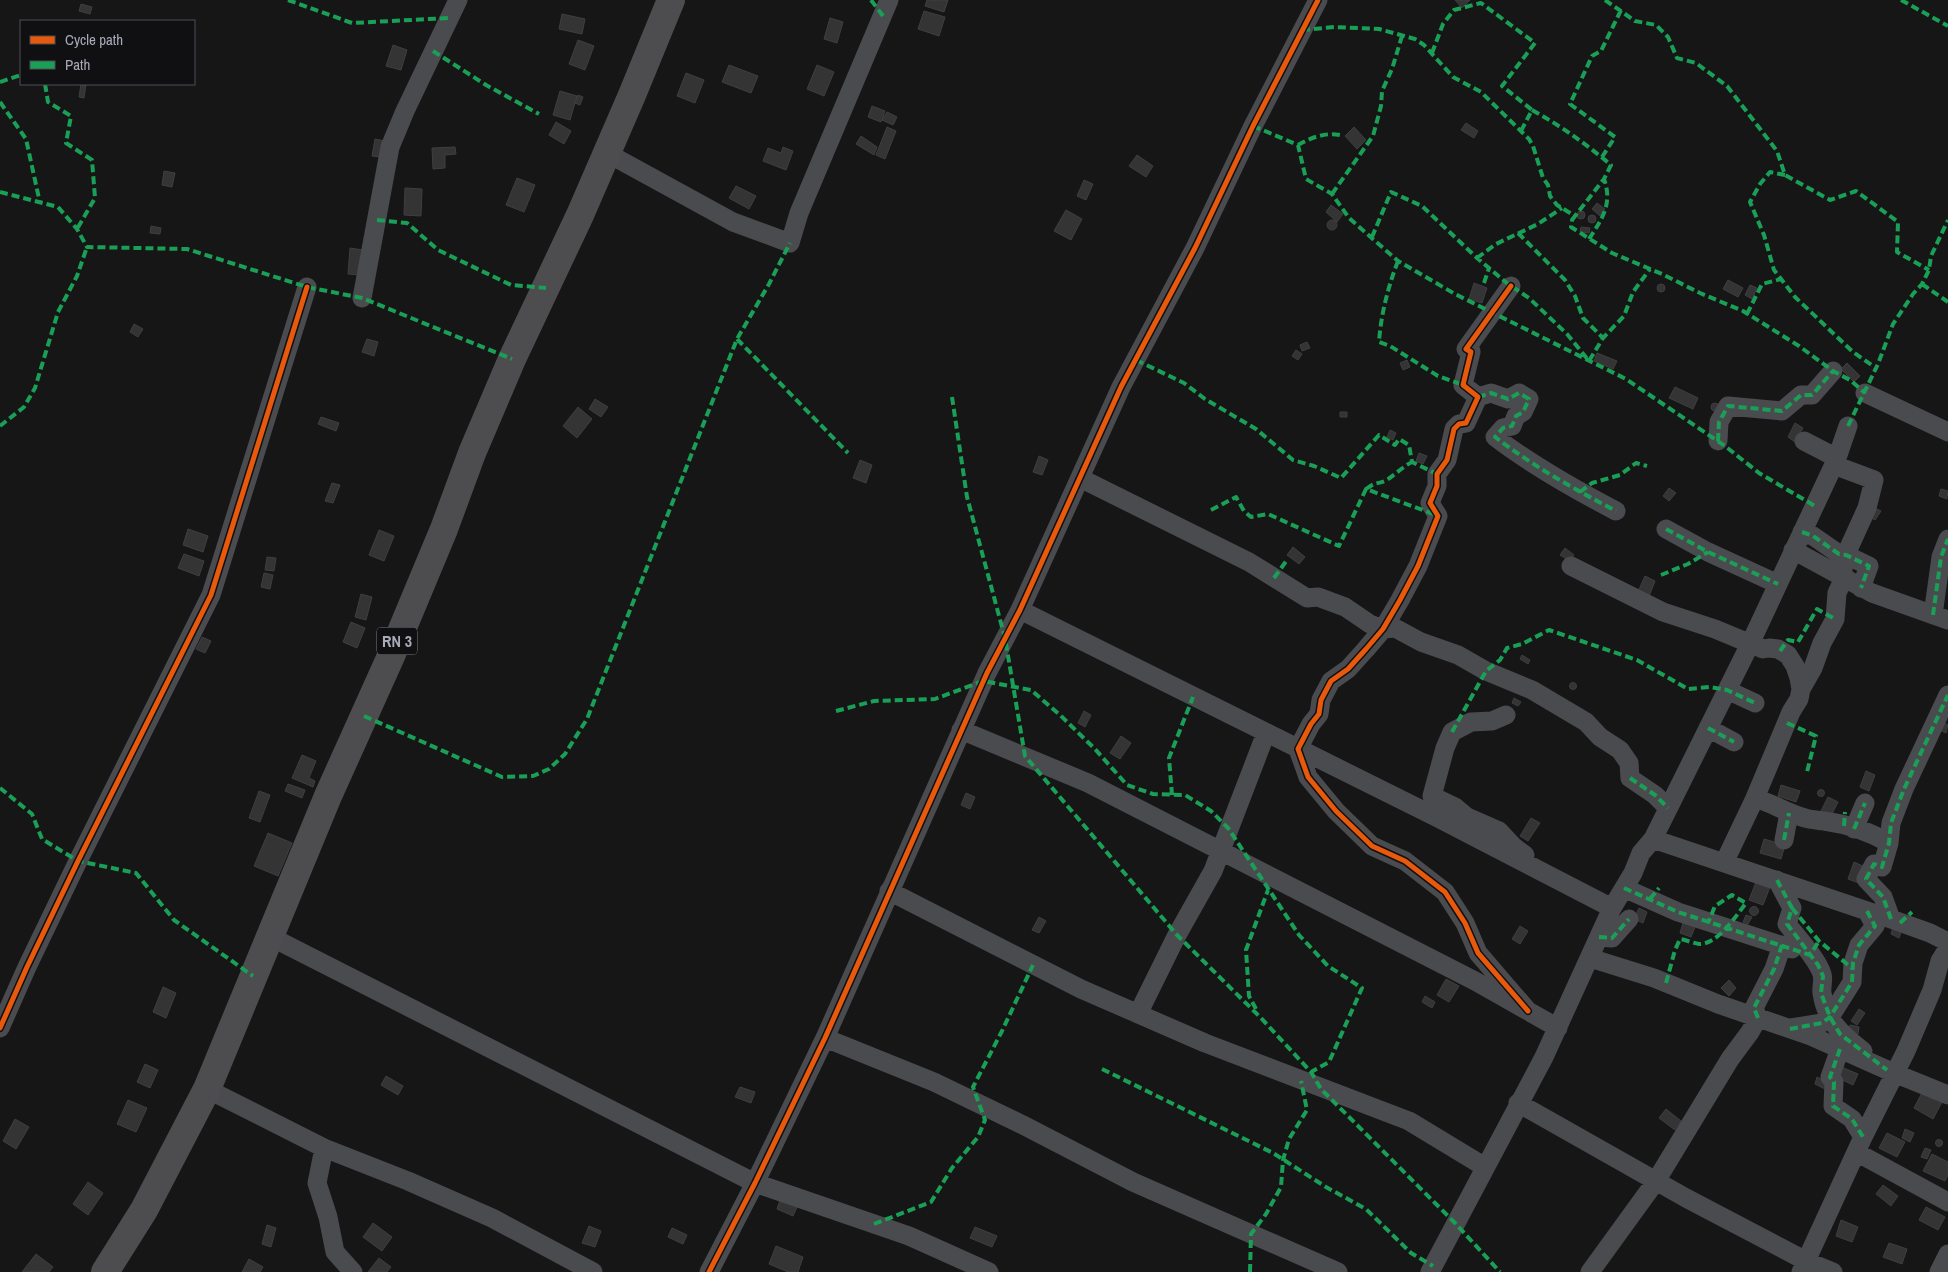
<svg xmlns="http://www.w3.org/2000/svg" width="1948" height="1272" viewBox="0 0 1948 1272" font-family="'Archivo Narrow',sans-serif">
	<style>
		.building { fill: #343435; stroke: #3f3f42 }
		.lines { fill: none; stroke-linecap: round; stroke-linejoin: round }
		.street { stroke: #4a4b4f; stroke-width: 19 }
		.highway { stroke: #4d4d50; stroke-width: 28 }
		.quiet { stroke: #1a9f57; stroke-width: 4; stroke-dasharray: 8 4; stroke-linecap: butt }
		.cycleway-casing { stroke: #101012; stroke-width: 8 }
		.cycleway { stroke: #e8590c; stroke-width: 5 }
		.labels { text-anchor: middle; stroke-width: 4.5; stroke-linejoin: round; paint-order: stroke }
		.shield { fill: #101012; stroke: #7a7c86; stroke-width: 1 }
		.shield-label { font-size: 16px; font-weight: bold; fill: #a8abb7 }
	</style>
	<rect width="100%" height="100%" fill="#161616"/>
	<!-- building -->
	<path class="building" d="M927,0H948L944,12L925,6Z
		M1455,0H1470L1462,8Z
		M81,4L92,7L90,14L79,11Z
		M924,11L945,17L939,36L918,29Z
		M562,14L585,19L582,34L559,29Z
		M830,18L843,22L837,43L824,39Z
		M578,40L594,46L585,70L569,64Z
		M393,45L407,50L401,70L386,66Z
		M729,65L758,76L751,93L722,82Z
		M817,65L834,72L824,96L807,89Z
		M686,73L704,80L695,103L677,96Z
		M81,84H86L84,98L79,97Z
		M560,91L577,96L570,120L553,115Z
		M578,95L583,97L580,105L575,103Z
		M872,106L885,111L881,122L868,117Z
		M887,112L897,117L893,125L882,120Z
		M556,122L571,131L564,144L549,135Z
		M1466,123L1478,131L1474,138L1461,130Z
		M887,127L896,131L885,159L876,155Z
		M1354,127L1366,140L1357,149L1345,136Z
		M861,136L877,147L874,155L856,144Z
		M375,139L385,141L381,157L372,156Z
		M455,147L456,154L445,155V168L433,169L432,148Z
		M783,147L793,151L786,170L763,161L768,148L781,153Z
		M1137,155L1153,166L1146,177L1129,166Z
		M164,171L175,173L172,187L162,185Z
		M517,178L535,185L524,212L506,205Z
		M1084,180L1093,184L1086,200L1077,196Z
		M736,186L756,196L749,209L729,198Z
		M405,188L422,189L421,216L404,215Z
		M1597,203L1605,209L1600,216L1592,209Z
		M1331,205L1343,214L1337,222L1326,212Z
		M1066,210L1082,219L1071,240L1054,231Z
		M1577 215a4 4 0 1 1 8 0a4 4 0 1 1-8 0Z
		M1588 219a4 4 0 1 1 8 0a4 4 0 1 1-8 0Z
		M1327 225a5 5 0 1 1 10 0a5 5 0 1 1-10 0Z
		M151,226L161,228L160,234L150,233Z
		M1581,227L1590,228L1589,233L1580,232Z
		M350,248L363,250L360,275L348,274Z
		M1728,280L1743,288L1738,297L1723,289Z
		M1474,283L1487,288L1482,303L1469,299Z
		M1657 288a4 4 0 1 1 8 0a4 4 0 1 1-8 0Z
		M1750,285L1757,288L1752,299L1745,295Z
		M134,324L143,329L138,337L130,332Z
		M367,339L378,342L374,356L362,352Z
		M1307,342L1310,348L1302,351L1300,345Z
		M1296,350L1302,354L1298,360L1292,356Z
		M1597,353L1617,361L1613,369L1594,361Z
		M1407,360L1410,367L1403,370L1400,363Z
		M1847,363L1860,376L1854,382L1841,369Z
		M1675,387L1698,398L1693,409L1669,398Z
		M595,399L608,407L601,417L589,409Z
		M1711 407a4 4 0 1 1 8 0a4 4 0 1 1-8 0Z
		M578,407L592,419L577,438L563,426Z
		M1340,412H1347V417H1340Z
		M321,417L339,423L336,431L318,424Z
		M1795,423L1803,428L1795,442L1788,437Z
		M1390,430L1396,433L1393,440L1387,437Z
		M1419,453L1427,456L1423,464L1416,461Z
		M1039,456L1048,460L1042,475L1033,472Z
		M860,460L872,465L866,483L853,478Z
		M332,483L340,485L333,503L325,501Z
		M1669,488L1676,493L1669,501L1663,496Z
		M1941,489L1948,491L1947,499L1939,496Z
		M1873,507L1881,511L1875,520L1868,516Z
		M188,529L208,536L203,552L183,545Z
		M379,530L394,536L384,561L369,555Z
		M1293,547L1305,557L1299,564L1287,555Z
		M1565,548L1574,555L1570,561L1560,555Z
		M184,554L204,561L199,576L178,568Z
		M267,557L276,558L274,571L265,570Z
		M264,573L273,575L270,589L261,587Z
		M1645,576L1655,581L1648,599L1637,594Z
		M361,594L372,597L366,620L355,617Z
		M351,622L365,628L357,648L343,642Z
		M202,637L211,641L205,653L196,649Z
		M1522,655L1530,660L1528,664L1520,659Z
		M1569.5 686a3.5 3.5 0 1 1 7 0a3.5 3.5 0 1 1-7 0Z
		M1514,698L1521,702L1518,706L1512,703Z
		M1084,711L1091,715L1085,727L1078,723Z
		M1941,721L1948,725L1946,733L1937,729Z
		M1121,736L1131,743L1120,759L1110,753Z
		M302,755L316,761L309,778L315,781L313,787L292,778Z
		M1866,771L1875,775L1869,791L1860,787Z
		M288,784L305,790L302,798L285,791Z
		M1781,785L1800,791L1796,802L1778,796Z
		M1817.5 793a3.5 3.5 0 1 1 7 0a3.5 3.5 0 1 1-7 0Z
		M259,791L270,795L260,822L249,818Z
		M966,793L975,797L970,809L961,805Z
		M1828,797L1838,802L1830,818L1820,813Z
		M1531,818L1540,823L1528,841L1520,836Z
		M268,833L292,843L278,876L254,866Z
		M1764,839L1785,845L1781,859L1760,853Z
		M1854,862L1865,867L1859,883L1848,879Z
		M1756,882L1770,887L1763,905L1749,900Z
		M1749.5 911a4.5 4.5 0 1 1 9 0a4.5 4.5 0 1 1-9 0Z
		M1639,908L1647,912L1643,923L1634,919Z
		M1746,915L1752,917L1748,924L1743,922Z
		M1039,917L1046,921L1039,933L1032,930Z
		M1683,923L1695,927L1691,937L1680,933Z
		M1520,926L1528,931L1520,944L1512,939Z
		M1893,927L1902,930L1899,938L1891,934Z
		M1446,979L1459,986L1449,1002L1437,995Z
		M1729,980L1736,988L1729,996L1721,988Z
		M163,987L176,993L166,1018L153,1012Z
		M1425,996L1435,1002L1432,1008L1422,1002Z
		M1859,1009L1865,1013L1857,1025L1851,1021Z
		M1850,1025L1859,1027L1858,1034L1848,1032Z
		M145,1064L158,1070L150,1088L137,1082Z
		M1839,1066L1858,1074L1853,1085L1834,1076Z
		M386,1076L403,1086L398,1095L381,1085Z
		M1817,1077L1828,1083L1825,1089L1815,1084Z
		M740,1087L755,1092L751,1103L735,1097Z
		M1923,1091L1942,1102L1933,1119L1914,1108Z
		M128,1100L147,1108L136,1132L117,1124Z
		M1666,1109L1681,1121L1675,1130L1659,1118Z
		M15,1119L29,1127L16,1149L3,1141Z
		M1905,1129L1914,1133L1910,1142L1902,1138Z
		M1887,1133L1905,1142L1897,1157L1879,1148Z
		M1935.5 1143a3.5 3.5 0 1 1 7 0a3.5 3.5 0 1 1-7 0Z
		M1925,1148L1931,1150L1927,1159L1921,1157Z
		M1932,1154L1948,1162V1175L1945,1181L1923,1171Z
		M88,1182L103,1193L88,1215L73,1204Z
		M1883,1185L1898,1196L1891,1206L1876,1194Z
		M780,1200L797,1207L793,1216L777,1209Z
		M1926,1207L1945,1217L1938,1230L1919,1220Z
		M1841,1220L1858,1227L1852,1242L1836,1236Z
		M373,1223L392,1237L382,1251L363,1237Z
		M267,1225L276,1228L271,1247L262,1244Z
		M589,1226L601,1231L595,1247L582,1243Z
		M975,1227L997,1236L992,1247L970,1238Z
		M672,1228L687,1235L683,1244L668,1237Z
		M1889,1243L1907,1249L1902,1264L1883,1257Z
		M776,1246L803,1257L798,1272H788L769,1264Z
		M36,1254L53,1267L49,1272H22Z
		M379,1258L391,1267L387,1272H368Z
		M249,1259L263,1267L260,1272H242Z"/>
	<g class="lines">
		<!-- street -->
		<path class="street" d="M607,153L733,222L790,243L799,213L889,0
			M1511,286L1466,349L1471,352L1463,385L1478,397L1466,423L1459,424L1454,429L1447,460L1437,474V486L1430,503L1438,516L1418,566L1400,600L1383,629L1366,649L1348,669L1331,681L1321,700L1319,714L1311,724L1298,749L1308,777L1336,811L1372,846L1405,861L1445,892L1465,923L1478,953L1528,1011
			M362,298L390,147L405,111L458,0
			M1865,393L1948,432
			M1478,397L1491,393L1508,399L1519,393L1529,399L1523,412L1516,416L1512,426L1503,428L1495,437C1533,466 1574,489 1616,511
			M1718,441L1719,422L1728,406L1782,411L1801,395H1812L1833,371
			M1804,441L1837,458
			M1080,478L1249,562L1307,598L1318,597L1345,607L1370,624L1383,629L1395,628L1421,642L1458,655L1486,671L1532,690L1586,722L1600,737L1620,750L1629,763L1630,778L1655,795L1668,808
			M1666,529L1708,552L1778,584
			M1802,532L1813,536L1839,554L1846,555L1869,566L1861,588
			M1793,550L1872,593L1948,620
			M1571,566L1663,612L1715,629L1763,649L1769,648L1778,649L1788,655L1795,666L1799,678L1801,689L1799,699L1791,712L1755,798L1724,863
			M1020,610L1438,818L1612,908
			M1933,615L1941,557L1948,539
			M1801,689L1813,668L1822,643L1835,619L1837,593L1844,578L1842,563L1867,508L1874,480L1834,465
			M1727,690L1755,703
			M1506,715L1492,721L1471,722L1452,732L1445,748L1432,796L1455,807L1467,817L1499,831L1513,846L1525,855
			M1708,728L1734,742
			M961,730L1088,783L1475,981L1558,1028
			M1755,798C1772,803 1787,813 1805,818C1811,820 1818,820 1824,821C1846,824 1870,832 1889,843
			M1854,829L1865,803
			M1653,839L1750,644L1837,458L1848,426
			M1784,840L1789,813
			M1777,880L1792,908L1787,924C1797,937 1818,960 1822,974C1824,980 1821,987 1822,993C1826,1021 1842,1035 1863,1051
			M1624,888L1678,912L1792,949
			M889,891L1081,989L1205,1043L1409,1121L1485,1167
			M1891,919L1883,897L1866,879L1874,864L1882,867L1889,843L1891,823L1904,789L1948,695
			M269,936L755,1183L909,1236L989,1272
			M1599,937L1612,938L1629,919
			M1590,958L1654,978L1718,1004L1811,1036L1894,1073L1948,1095
			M1138,1014L1177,935L1213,871L1266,733
			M0,1028L27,967L78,861L211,595L307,287
			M1791,1028L1822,1023L1830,1017L1852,982L1853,963L1859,945L1875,926L1867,911
			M825,1038L934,1082L1023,1125L1133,1182L1338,1272
			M1840,1049L1830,1077L1834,1082L1833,1106L1852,1119L1863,1137
			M207,1089L324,1148L408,1181L492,1218L593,1272
			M1518,1103L1686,1198L1806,1261L1833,1272
			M324,1148L317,1183L328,1217L335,1252L353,1272
			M1856,1152L1948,1202
			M709,1272L755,1183L825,1038L987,673L1020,610L1121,387L1195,248L1253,126L1318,0
			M1430,1272L1544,1057L1612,908L1633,873L1641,853L1653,839L1891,919L1930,933L1948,942
			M1590,1272L1656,1181L1730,1059L1750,1032L1758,1018L1754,1008L1774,969L1782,945
			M1801,1272L1863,1137L1906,1051L1932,990L1940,961L1948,948
			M1939,1272L1948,1254"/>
		<!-- highway -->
		<path class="highway" d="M105,1272L144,1210L207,1089L328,796L391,656L444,529L472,453L512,359L580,215L632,95L671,0"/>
		<!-- quiet -->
		<path class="quiet" d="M288,0L352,23L449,18
			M871,0L883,16
			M1605,0L1635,21L1656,25L1668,37L1677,58L1696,63L1727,86L1777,151L1785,175L1830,200L1856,191L1898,222L1897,252L1929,270
			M1901,0L1948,26
			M1302,30L1335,27L1379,29L1415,39L1424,45L1453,77L1481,92L1529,139L1533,146L1543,178L1548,185L1550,196L1557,205L1575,216L1572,220L1571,227L1612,253L1662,274L1700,293L1743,311L1799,346L1833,371L1850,380L1865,393
			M433,51L486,85L539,114
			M1432,53L1443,24L1454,10L1481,3L1535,43L1502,86L1532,110L1521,131
			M0,82L21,75
			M45,84L48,102L71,116L66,143L92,160L95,198L77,229
			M0,102L26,139L40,203
			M1532,110C1561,126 1586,144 1611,165L1604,179L1575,216
			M1253,126L1298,145L1306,179L1332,194L1349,218L1398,261L1455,294L1626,379L1725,446L1759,473L1815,506
			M1298,145C1310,138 1325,132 1340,135
			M1602,157L1615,137L1570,104L1592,56L1601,51L1621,10
			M1785,175L1770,172L1760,184L1750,202L1764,235L1774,270L1795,297L1853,352L1876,368
			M0,192L58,207L77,229L87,247L187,249L307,287L362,298L512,359
			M1332,194L1373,136L1381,106L1382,91L1392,69L1402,36
			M377,220L407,223L438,250L511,285L546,288
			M1518,233L1565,280L1575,296L1583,318L1603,338
			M1372,237L1391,192L1422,206L1477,258L1508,284L1529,298L1567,334L1589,361L1603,338L1624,316L1633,292L1650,269
			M1589,239C1602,219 1613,204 1604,179
			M1477,258L1496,244L1538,224L1562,208
			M1398,261C1388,287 1381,314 1379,342L1390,346L1438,376L1463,385
			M1484,283L1489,268
			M1922,284L1948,302
			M1747,314L1762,284L1781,279
			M737,339L848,453
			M1136,360L1184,383L1205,399L1256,429L1293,460L1314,466L1341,478L1379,435L1395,445L1399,439L1409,445L1412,462L1437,474
			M952,397L967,497L1005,638L1025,756L1177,935L1261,1018L1311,1072L1321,1089L1455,1223L1500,1272
			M1478,397L1491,393L1508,399L1519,393L1529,399L1523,412L1516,416L1512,426L1503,428L1495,437C1533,466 1574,489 1616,511
			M0,426L24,407L35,388L58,312L77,276L87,247
			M1848,426L1878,364L1893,324L1913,294L1922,284L1929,270L1931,256L1948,220
			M1718,441L1719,422L1728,406L1782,411L1801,395H1812L1833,371
			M1366,489C1375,482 1377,484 1385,481C1394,476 1402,467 1412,462
			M1580,492L1592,483L1620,475L1636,463L1647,466
			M1211,510L1236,497L1244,511L1251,517L1268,514L1339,546L1366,489L1436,515
			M1666,529L1708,552L1778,584
			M1802,532L1813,536L1839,554L1846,555L1869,566L1861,588
			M1661,575L1688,564L1708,552
			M1274,578L1287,560
			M1933,615L1941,557L1948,539
			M1780,651L1788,640L1798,642L1817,609L1835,619
			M836,711L874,701L935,699L983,681L1031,690L1060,715L1095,749L1127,785L1153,794L1185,795L1211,811L1228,828L1299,935L1328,966L1362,988L1329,1062L1311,1072
			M364,716L502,777L533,776L549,769L565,754L587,719L737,339L769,284L790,243
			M1787,723L1816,736L1807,772
			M1708,728L1734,742
			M1452,732L1486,671L1500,660L1507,648L1522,644L1549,630L1637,660L1688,689L1710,687L1727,690L1755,703
			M1630,778L1655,795L1668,808
			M0,788L32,814L42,839L78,861L136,873L174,920L253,976
			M1172,795L1169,758L1193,697
			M1844,826L1845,812
			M1854,829L1865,803
			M1784,840L1789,813
			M1777,880L1792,908L1787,924L1818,965L1823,976L1821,993L1830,1017L1840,1034L1887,1070
			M1624,888L1678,912L1810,955L1819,941
			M1650,899L1659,888
			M1792,908L1819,941L1853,969
			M1891,919L1883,897L1866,879L1874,864L1882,867L1889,843L1891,823L1904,789L1948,695
			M1900,923L1912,912
			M1599,937L1612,938L1629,919
			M1666,983L1675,950L1680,939C1686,940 1693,943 1699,944C1717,945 1736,916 1746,903L1732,895L1715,906L1708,923
			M1256,1009L1249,996L1246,950L1268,890
			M1758,1018L1754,1008L1774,969L1782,945
			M1790,1029L1822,1023L1830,1017L1852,982L1853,963L1859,945L1875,926L1867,911
			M1840,1049L1830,1077L1834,1082L1833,1106L1852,1119L1863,1137
			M1102,1069L1273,1153L1326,1187L1366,1209L1411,1253L1433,1266
			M874,1224L931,1202L952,1168L978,1137L985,1120L973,1087L1002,1031L1033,965
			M1250,1272L1251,1234L1266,1214L1281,1187L1283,1160L1289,1139L1307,1110L1301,1081"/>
		<defs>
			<path id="cycleway" d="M1511,286L1466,349L1471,352L1463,385L1478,397L1466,423L1459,424L1454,429L1447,460L1437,474V486L1430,503L1438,516L1418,566L1400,600L1383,629L1366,649L1348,669L1331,681L1321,700L1319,714L1311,724L1298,749L1308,777L1336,811L1372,846L1405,861L1445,892L1465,923L1478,953L1528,1011
				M0,1028L27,967L78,861L211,595L307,287
				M709,1272L755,1183L825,1038L987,673L1020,610L1121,387L1195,248L1253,126L1318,0"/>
		</defs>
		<!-- cycleway casing -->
		<use href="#cycleway" class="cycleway-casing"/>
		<!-- cycleway -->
		<use href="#cycleway" class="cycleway"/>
	</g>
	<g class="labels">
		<!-- shield labels -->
		<rect class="shield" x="377" y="627.5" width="40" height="27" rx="4"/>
		<g class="shield-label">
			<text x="397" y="647">RN 3</text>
		</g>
	</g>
	<!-- legend -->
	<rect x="20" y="20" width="175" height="65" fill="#101012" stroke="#4d4e54"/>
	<rect x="30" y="36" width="25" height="8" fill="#e8590c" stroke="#4d4e54"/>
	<text x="65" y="45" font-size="15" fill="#a8abb7">Cycle path</text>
	<rect x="30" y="61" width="25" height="8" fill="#1a9f57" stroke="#4d4e54"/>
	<text x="65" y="70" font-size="15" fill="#a8abb7">Path</text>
</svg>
